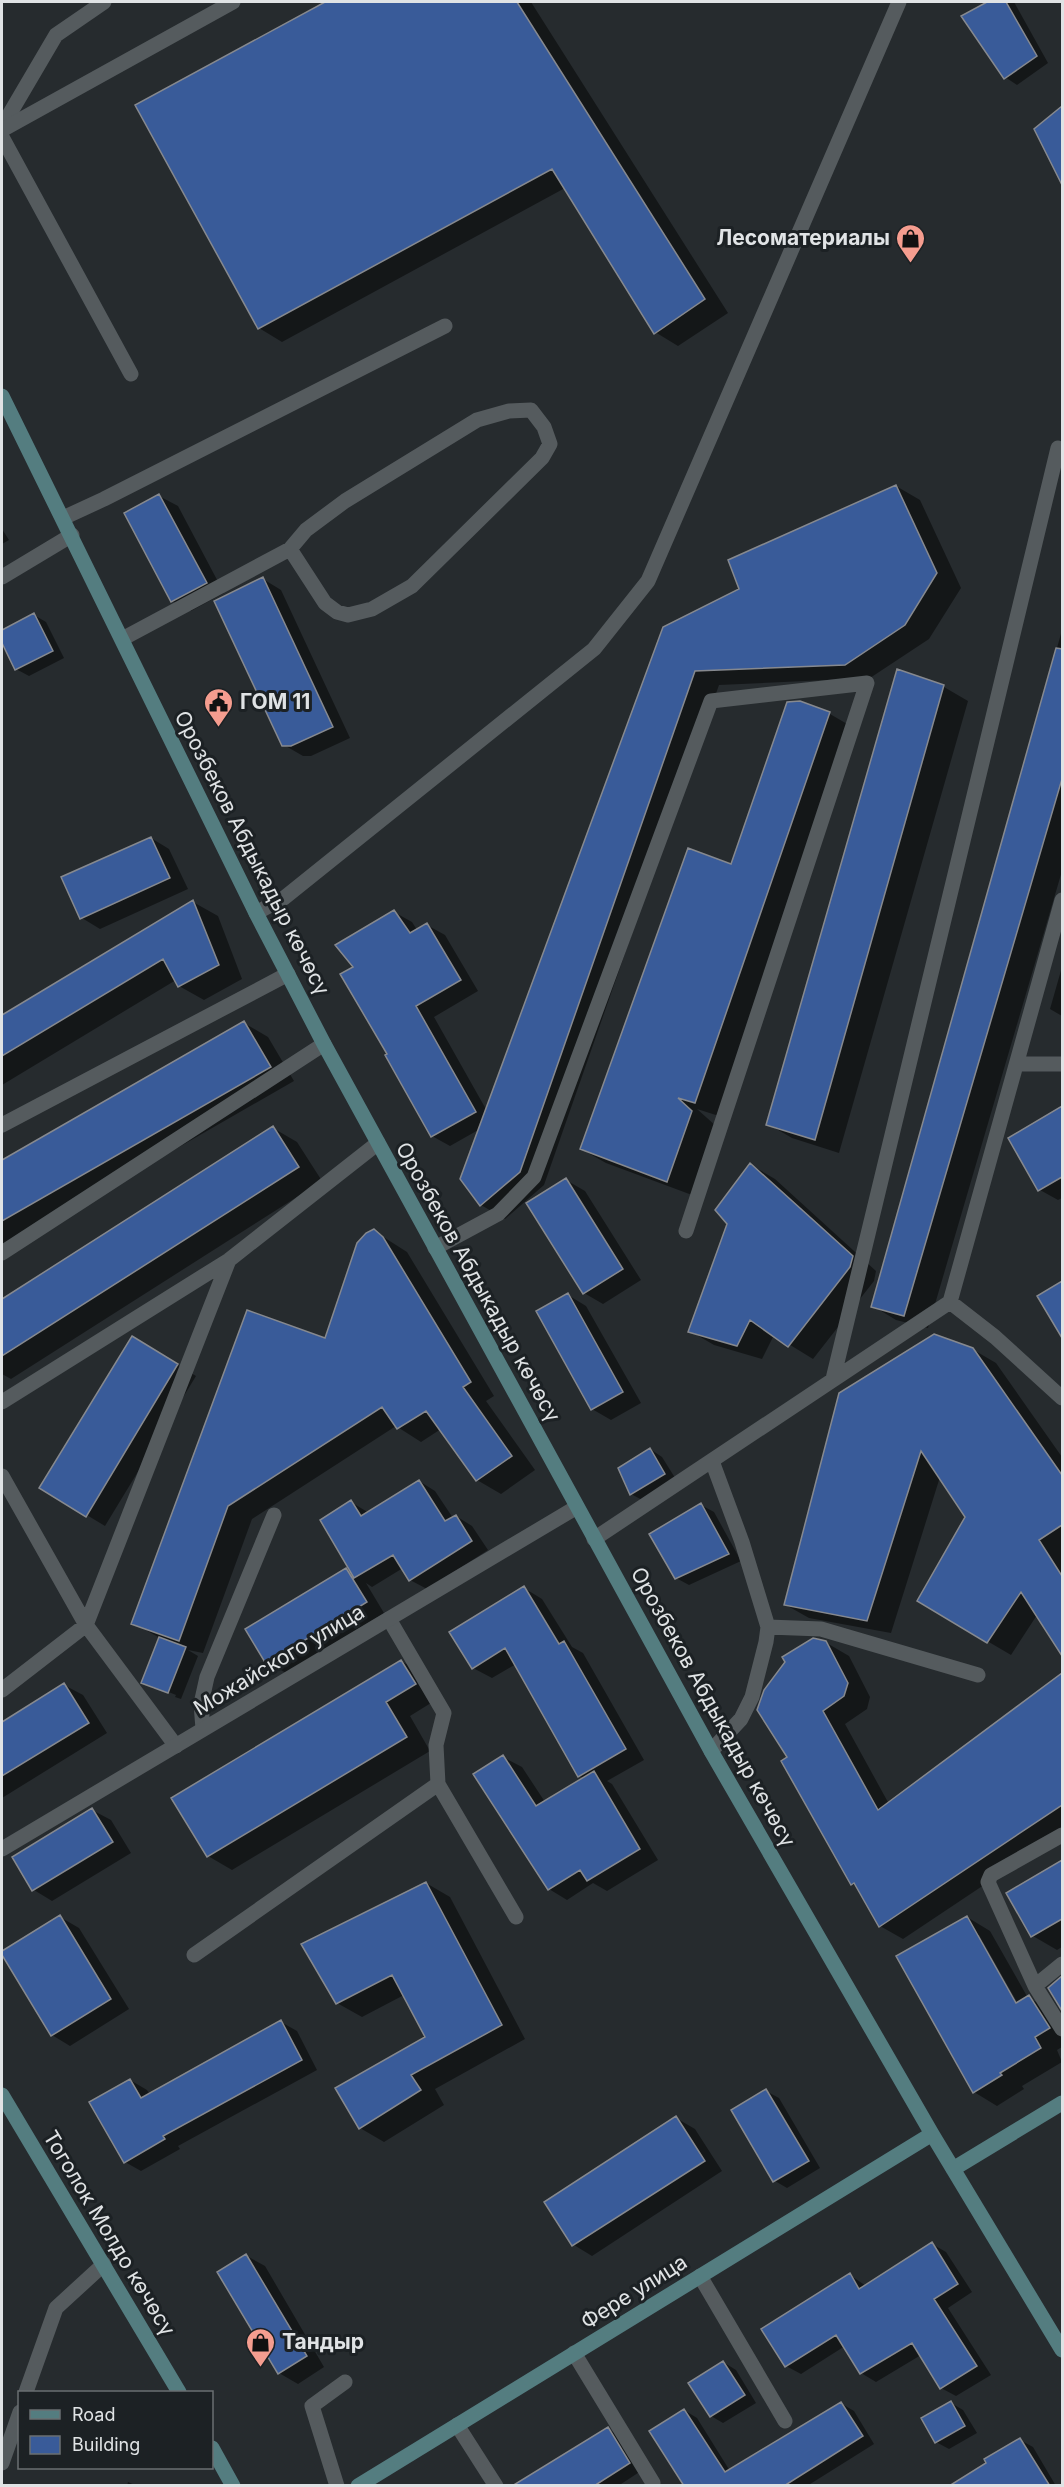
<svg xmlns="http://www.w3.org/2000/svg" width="1064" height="2487" viewBox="0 0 1064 2487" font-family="Inter,sans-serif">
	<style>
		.shadow { fill: #0007; fill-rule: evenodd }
		.building { fill: #395b99; stroke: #86898f; stroke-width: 1.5 }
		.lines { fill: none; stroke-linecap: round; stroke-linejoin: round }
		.lane { stroke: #555b5e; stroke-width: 15 }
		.street { stroke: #555b5e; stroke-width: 15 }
		.secondary { stroke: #547d80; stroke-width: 15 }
		.labels { text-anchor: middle; stroke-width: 6; stroke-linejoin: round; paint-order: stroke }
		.poi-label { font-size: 21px; font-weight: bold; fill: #e0e3e5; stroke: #1c2124; text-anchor: start }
		.street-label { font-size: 21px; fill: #e0e3e5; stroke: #1c2124 }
	</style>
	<rect width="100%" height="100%" fill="#262b2e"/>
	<!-- shadow -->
	<path class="shadow" d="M328,2H531L728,313L678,346L655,332L565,188L282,342L259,328L137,106Z
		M990,2H1014L1048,63L1017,85L1005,77L963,16Z
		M1062,108V181L1036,129Z
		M896,486L920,500L961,588L929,639L870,678L719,685L544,1185L505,1219L481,1205L462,1178L480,1129L450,1146L432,1136L389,1054L355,967L394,912L412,922L417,930L427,925L445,935L478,991L434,1017L487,1111L665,628L741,590Z
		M159,496L178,506L224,593L191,611L172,601Z
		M2,529L9,540L2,544Z
		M263,579L281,590L350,738L311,756H303L284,745Z
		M34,615L46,622L64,658L29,676L16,669L2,640V632Z
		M1062,630V871L928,1328L896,1320L873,1306Z
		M944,687L968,701L839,1153L792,1138L768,1124Z
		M799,702L830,714L854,728L719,1116L697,1109L716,1126L692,1195L606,1163L581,1149L731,866Z
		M151,838L169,849L188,889L100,929L82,918Z
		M193,902L218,916L242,979L204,1000L179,986L176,980L2,1085V1016Z
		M1062,967V1016L1050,1009Z
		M244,1023L268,1037L294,1081L2,1249V1162Z
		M1062,1108V1198L1058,1200L1040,1190L1010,1139Z
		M273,1128L297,1142L322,1181L11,1379L2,1374V1300Z
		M751,1165L775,1179L876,1271L874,1281L813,1359L774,1335L762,1359L714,1345L690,1331Z
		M566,1180L585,1191L641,1280L603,1304L584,1293L529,1204Z
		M374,1231L407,1252L494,1396L486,1401L535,1470L501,1494L477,1480L441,1429L421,1442L396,1426L252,1519L203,1653L188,1650L198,1656L181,1699L175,1697L176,1695L154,1686V1689L143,1682L160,1638L133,1623L325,1340Z
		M1062,1283V1335L1039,1297Z
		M568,1295L586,1306L641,1403L611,1420L592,1409Z
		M151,1349L196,1376L105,1526L42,1488Z
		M972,1349L996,1363L1062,1457V1653L1037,1615L1011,1655L919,1601L967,1517L940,1477L891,1633L809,1618L786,1605Z
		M650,1449L662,1457L677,1481L644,1501L631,1494Z
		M419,1481L435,1491L453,1518L456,1516L472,1526L488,1550L427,1589L410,1580L403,1568L372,1587L366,1583L384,1613L286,1673L267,1662L346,1570L354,1574L351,1502L369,1513Z
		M701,1505L714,1512L741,1561L689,1585L676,1578Z
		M524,1588L542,1599L572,1647L583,1653L644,1760L607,1781L612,1784L658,1860L607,1891L593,1883L567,1900L549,1889L503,1757L522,1767L545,1802L585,1778L579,1776L516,1664L492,1678L473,1668Z
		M825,1642L849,1656L870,1697L867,1709L845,1724L889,1804L1062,1675V1833L903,1939L880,1926L858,1887L852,1884L789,1758Z
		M401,1661L426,1675L439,1698L410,1716L430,1751L232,1870L208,1856Z
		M64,1685L83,1695L107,1733L2,1798V1723Z
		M92,1810L111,1820L131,1853L52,1901L34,1890Z
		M1062,1862V1947L1057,1950L1033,1936L1008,1893Z
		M426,1883L450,1897L525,2039L435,2089L444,2105L384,2142L360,2128L427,2037L404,1995L362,2017L337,2003Z
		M60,1917L79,1928L129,2009L70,2046L52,2035L2,1953Z
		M967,1917L990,1931L1028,1998L1052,2010L1062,2026V2047L1057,2050L1062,2062L1022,2086L1024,2089L997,2106L974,2092L898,1957ZM976,1935H979L1021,2009L1018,2010Z
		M281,2022L297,2031L317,2070L178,2146L180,2149L141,2171L125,2162L130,2080L147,2090L150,2095Z
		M766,2091L779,2098L820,2168L787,2188L775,2181Z
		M676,2118L695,2129L722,2171L592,2256L574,2245Z
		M932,2244L946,2252L972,2292L948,2308L991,2375L956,2396L941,2388L921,2355L876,2382L861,2373L845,2346L801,2374L786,2366L850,2275L866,2286Z
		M247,2256L265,2266L324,2367L298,2384L279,2373Z
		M723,2362L736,2370L756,2403L723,2423L711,2416Z
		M951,2403L963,2410L977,2433L949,2449L936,2442Z
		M842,2404L854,2411L874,2444L807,2486H685L684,2410L697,2418L730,2471Z
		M608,2429L620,2436L641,2471L618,2486H518Z
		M1020,2440L1033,2447L1056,2486H952L988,2463Z
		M128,2482L137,2486H127Z"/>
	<!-- building -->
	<path class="building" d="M325,2H517L705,299L654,334L552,169L258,329L135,105Z
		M987,2H1006L1037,56L1004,79L961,16Z
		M1062,106V185L1034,129Z
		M896,485L937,573L905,625L845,665L695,671L520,1172L480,1206L460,1179L663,627L739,589L728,560Z
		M159,494L207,583L171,602L124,513Z
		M263,577L333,727L291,746H282L214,601Z
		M34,613L53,651L15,670L2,643V630Z
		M1056,648L1062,649V779L904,1316L871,1307Z
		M897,669L944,685L815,1140L766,1125Z
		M800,701L830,712L695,1103L678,1098L692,1111L667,1182L580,1149L688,848L731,864L787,702Z
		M151,837L170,878L80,919L61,877Z
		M193,900L219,965L178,987L163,959L2,1056V1015Z
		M394,910L410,933L427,923L461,980L416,1006L476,1112L431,1137L385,1055L387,1054L340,974L353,967L335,945Z
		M244,1021L271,1067L2,1221V1160Z
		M1062,1106V1177L1038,1191L1008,1138Z
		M273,1126L299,1167L2,1356V1299Z
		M750,1163L853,1256L850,1267L788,1347L750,1320L737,1346L688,1332L727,1224L715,1210Z
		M566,1178L623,1269L583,1294L526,1203Z
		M374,1229L383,1237L471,1382L463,1387L512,1456L476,1481L426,1411L397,1429L382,1407L228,1506L179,1641L131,1624L247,1310L325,1338L357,1243L366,1233Z
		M1062,1281V1338L1037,1296Z
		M568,1293L623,1392L591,1410L536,1311Z
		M934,1334L973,1348L1062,1475V1525L1039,1540L1062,1576V1656L1021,1592L987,1643L917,1601L965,1517L921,1451L867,1621L784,1605L839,1393Z
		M132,1336L178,1364L86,1517L39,1488Z
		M650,1448L665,1474L630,1495L618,1468Z
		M419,1480L445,1521L456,1515L472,1541L409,1581L393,1555L354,1578L320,1520L351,1500L361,1516Z
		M701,1503L729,1554L675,1579L649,1534Z
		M346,1568L367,1602L266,1664L245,1629Z
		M524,1586L559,1644L564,1641L626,1749L578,1777L505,1648L472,1669L449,1632Z
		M159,1637L186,1647L168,1693L141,1683Z
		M813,1638L826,1641L848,1683L844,1696L823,1711L878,1810L1062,1673V1805L879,1927L854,1883L851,1885L781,1761L787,1757L757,1710L764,1690L785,1662L782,1657Z
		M401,1660L416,1684L386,1702L407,1737L207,1857L171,1798Z
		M64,1683L89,1723L2,1776V1722Z
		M503,1755L536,1806L594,1771L640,1849L587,1881L580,1870L548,1890L473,1774Z
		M92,1808L113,1842L32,1891L12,1857Z
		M1062,1860V1919L1031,1937L1006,1893Z
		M426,1882L502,2025L411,2075L421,2090L359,2129L335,2088L425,2037L392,1975L336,2004L301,1944Z
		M60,1915L111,1999L51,2036L2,1955V1951Z
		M967,1916L1016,2003L1029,1995L1050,2028L1035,2037L1041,2048L1000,2073L1002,2075L973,2093L896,1956Z
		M1062,1976V2011L1048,1988Z
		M281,2020L302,2060L163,2136L165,2139L124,2163L89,2102L130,2079L141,2098Z
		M766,2089L809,2161L773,2182L731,2110Z
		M676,2116L705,2161L572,2246L544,2202Z
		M932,2242L958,2284L934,2299L977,2366L940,2389L912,2343L860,2374L836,2335L785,2367L761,2329L850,2273L859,2289Z
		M246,2254L307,2356L278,2374L217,2272Z
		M723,2361L745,2395L710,2417L688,2383Z
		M951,2401L965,2426L935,2443L921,2418Z
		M841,2402L863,2436L784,2486H684L649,2431L684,2409L725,2472Z
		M608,2427L630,2463L594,2486H512Z
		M1020,2438L1050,2486H949L986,2463L984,2459Z"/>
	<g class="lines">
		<!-- lane -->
		<path class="lane" d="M2,127L56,35L104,2
			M2,137L131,374
			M63,518L104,499L445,326
			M122,639L290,549L306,530L345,501L477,420L509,411L531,410L544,427L550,444L542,458L412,586L372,609L348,615L337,612L325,603L290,549
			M256,913L284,898L594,649L648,581L899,2
			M1017,1064H1062
			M2,1125L288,974
			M435,1248L498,1214L534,1177L711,701L867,683L686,1231
			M2,1253L324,1044
			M950,1302L995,1337L1062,1398
			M833,1379L1058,448
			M2,1402L229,1260L378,1143
			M2,1476L86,1625L176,1746
			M594,1539L950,1302L1062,900
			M389,1619L444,1713L436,1745L438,1784L516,1917
			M768,1627L821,1629L978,1675
			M2,1690L86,1625L229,1260
			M203,1729L201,1704L207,1677L274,1515
			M711,1751L741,1719L752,1697L766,1642L768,1627L742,1542L712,1461
			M1062,1835L991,1875L988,1882L1035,1986L1062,2029
			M194,1955L438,1784
			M1035,1986L1062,1964
			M700,2276L785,2421
			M574,2353L653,2483
			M457,2425L496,2486
			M337,2486L312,2406L345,2382"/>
		<!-- street -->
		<path class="street" d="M2,130L233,2
			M2,577L72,535
			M2,1849L577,1507
			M26,2392L56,2308L104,2264
			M2,2463L20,2412"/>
		<!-- secondary -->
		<path class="secondary" d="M2,396L256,913L324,1044L711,1751L932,2134L1062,2350
			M2,2095L179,2392
			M953,2169L1062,2103
			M212,2448L233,2486
			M358,2486L932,2134"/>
	</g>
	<!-- icons -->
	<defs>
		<symbol id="shop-pin" viewBox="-11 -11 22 30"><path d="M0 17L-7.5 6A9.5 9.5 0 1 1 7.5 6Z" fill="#f59d8f" stroke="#1c2124"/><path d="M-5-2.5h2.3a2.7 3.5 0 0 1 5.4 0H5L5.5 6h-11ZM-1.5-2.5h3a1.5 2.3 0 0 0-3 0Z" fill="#111"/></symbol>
		<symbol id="civic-pin" viewBox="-11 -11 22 30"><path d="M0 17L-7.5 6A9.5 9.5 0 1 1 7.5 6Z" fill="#f59d8f" stroke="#1c2124"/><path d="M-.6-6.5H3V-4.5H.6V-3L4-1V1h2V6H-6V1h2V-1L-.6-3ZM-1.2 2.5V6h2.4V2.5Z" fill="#111"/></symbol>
	</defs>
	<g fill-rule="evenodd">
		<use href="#shop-pin" x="894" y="222" width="33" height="45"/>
		<use href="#civic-pin" x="202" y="686" width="33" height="45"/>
		<use href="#shop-pin" x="244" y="2326" width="33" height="45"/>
	</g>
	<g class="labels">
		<!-- poi labels -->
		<g class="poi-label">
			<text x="890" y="245" text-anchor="end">Лесоматериалы</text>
			<text x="240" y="709">ГОМ 11</text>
			<text x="282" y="2349">Тандыр</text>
		</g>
		<!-- street labels -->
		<g class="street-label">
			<text transform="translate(252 853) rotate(63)" y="7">Орозбеков Абдыкадыр көчөсү</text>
			<text transform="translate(478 1282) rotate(61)" y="7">Орозбеков Абдыкадыр көчөсү</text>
			<text transform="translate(279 1660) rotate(-31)" y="7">Можайского улица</text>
			<text transform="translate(713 1707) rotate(61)" y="7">Орозбеков Абдыкадыр көчөсү</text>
			<text transform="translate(109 2233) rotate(59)" y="7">Тоголок Молдо көчөсү</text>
			<text transform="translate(634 2292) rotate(-32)" y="7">Фере улица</text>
		</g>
	</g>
	<!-- border -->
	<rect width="1064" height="2487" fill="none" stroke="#e0e3e5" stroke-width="6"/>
	<!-- legend -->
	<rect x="18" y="2391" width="195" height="78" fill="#1c2124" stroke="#6a6f71" stroke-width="1.5"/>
	<rect x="30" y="2410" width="30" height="9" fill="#547d80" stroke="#6a6f71" stroke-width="1.5"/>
	<text x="72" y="2421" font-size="18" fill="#e0e3e5">Road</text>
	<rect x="30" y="2436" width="30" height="18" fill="#395b99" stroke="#6a6f71" stroke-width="1.5"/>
	<text x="72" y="2451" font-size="18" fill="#e0e3e5">Building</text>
</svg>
